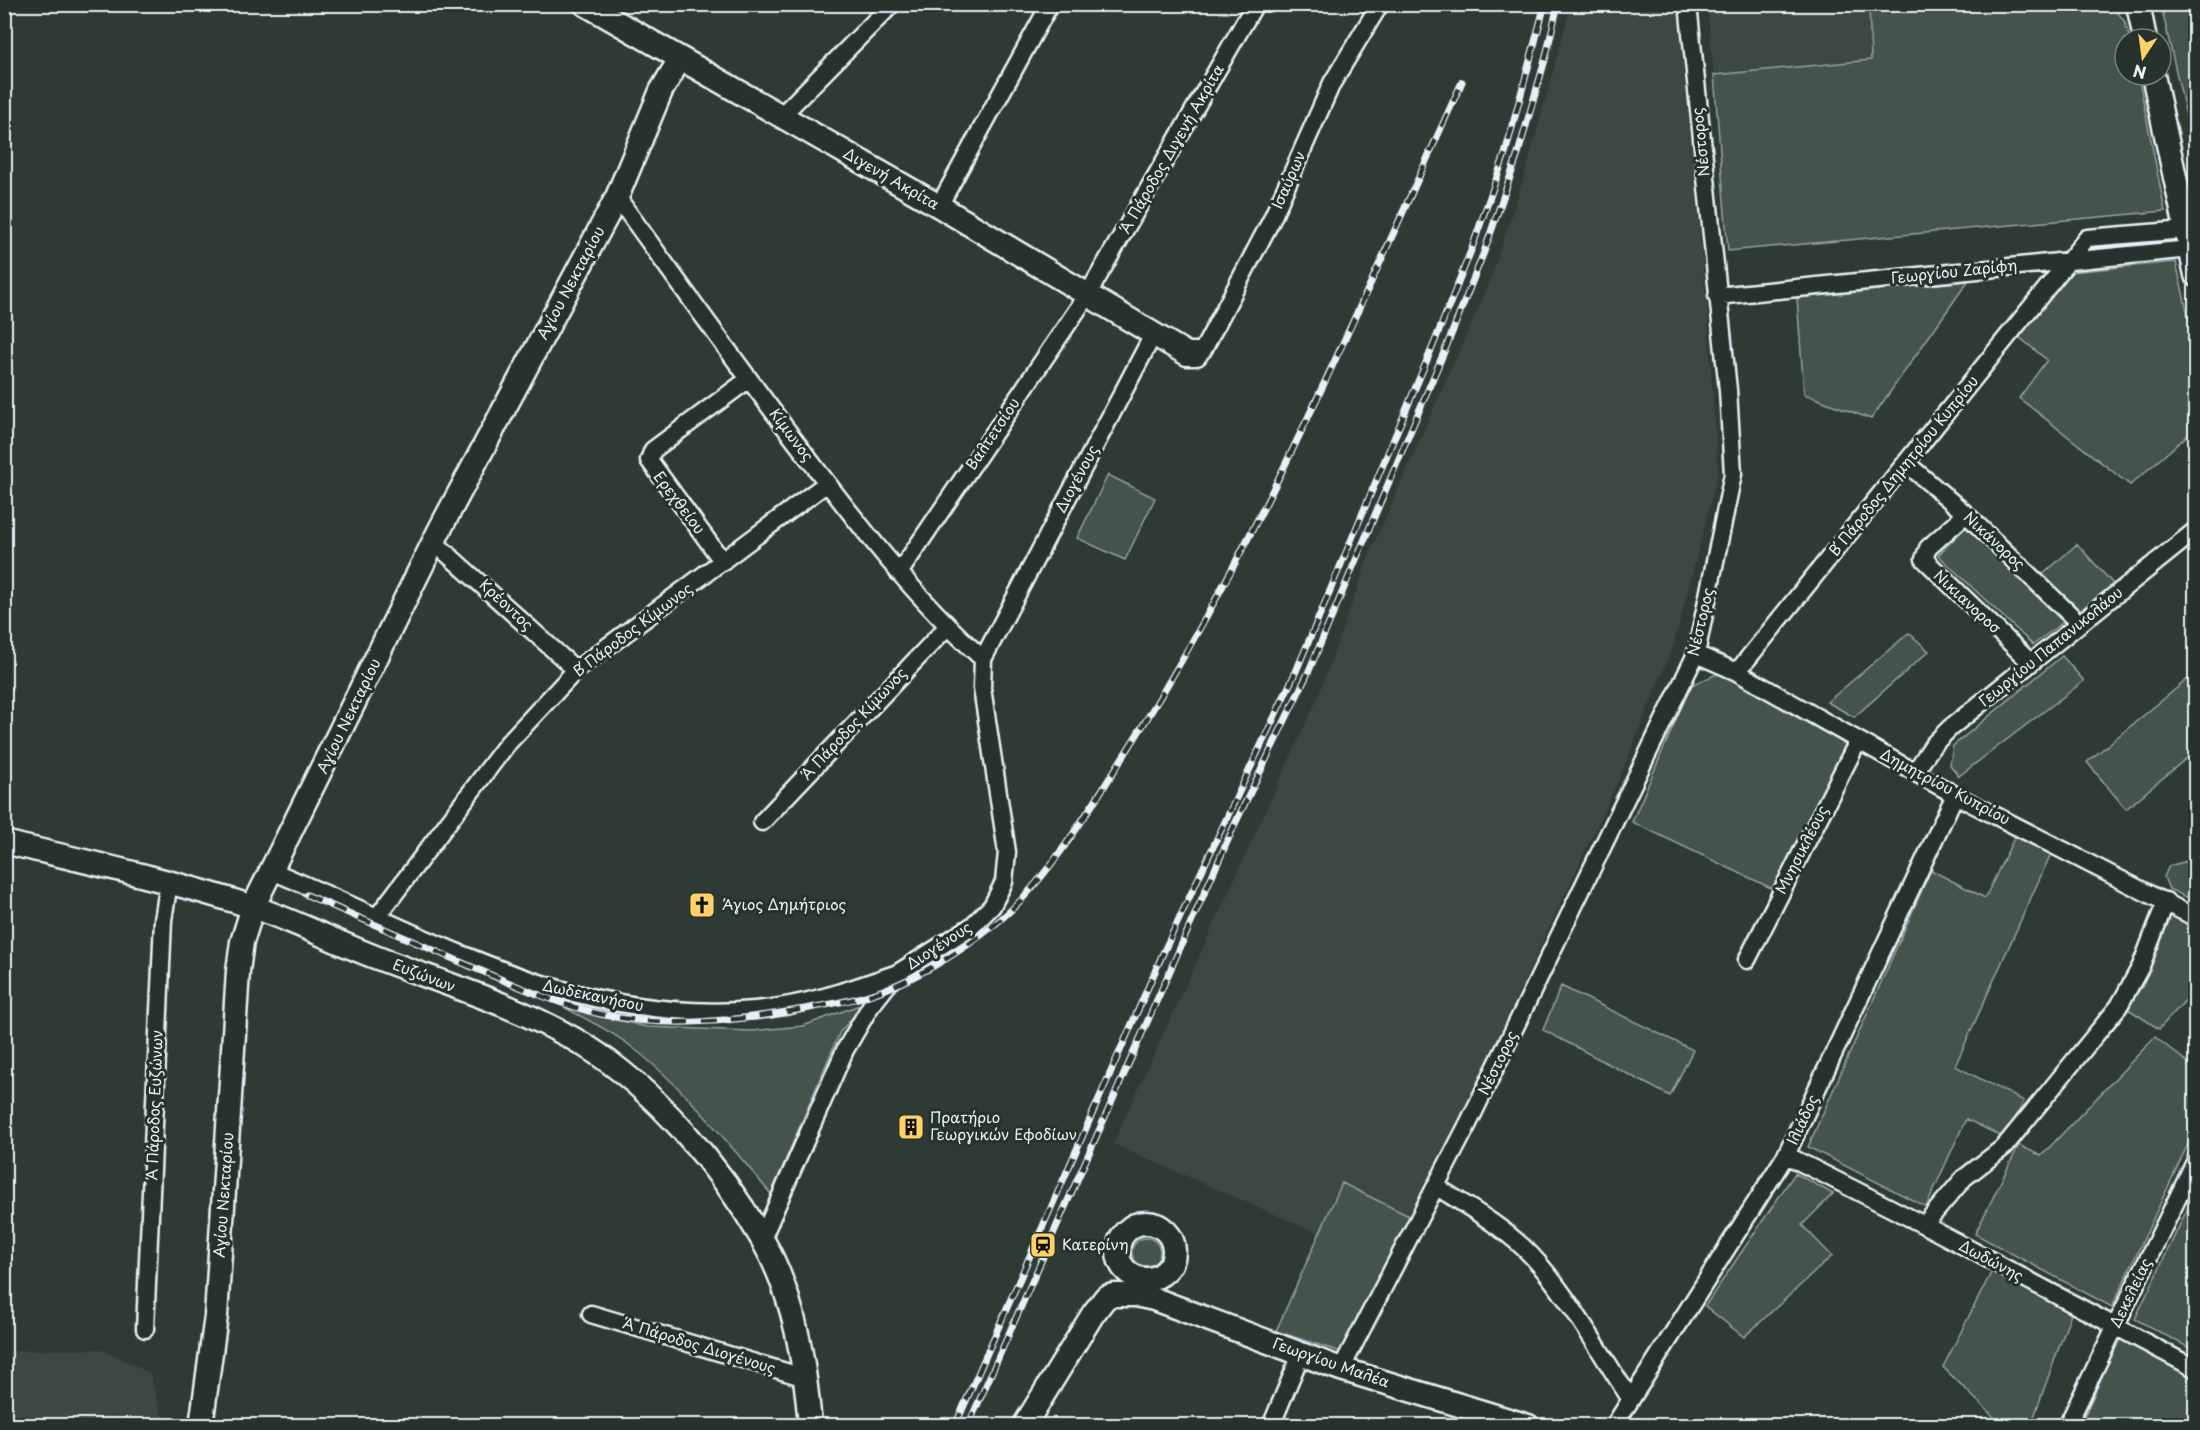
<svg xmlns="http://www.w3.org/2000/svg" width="2200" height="1430" viewBox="0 0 2200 1430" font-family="'Playpen Sans',sans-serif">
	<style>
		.built { fill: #3b4843 }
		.green { fill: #45524e; stroke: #96a2a3; stroke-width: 1.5 }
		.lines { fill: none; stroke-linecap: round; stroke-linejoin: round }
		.street-casing { stroke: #e8f1f8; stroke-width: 21 }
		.secondary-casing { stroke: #e8f1f8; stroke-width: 27 }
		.street { stroke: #26332d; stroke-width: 16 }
		.secondary { stroke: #26332d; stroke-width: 22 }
		.rail-casing { stroke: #e8f1f8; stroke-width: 7 }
		.rail { stroke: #26332d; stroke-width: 4.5; stroke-dasharray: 14; stroke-linecap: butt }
		.labels { text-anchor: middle; stroke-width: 6; stroke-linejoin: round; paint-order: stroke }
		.street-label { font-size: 15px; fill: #e8f1f8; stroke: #26332d }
		.poi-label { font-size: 15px; fill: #e8f1f8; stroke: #26332d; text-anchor: start }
	</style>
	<rect width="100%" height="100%" fill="#2e3b35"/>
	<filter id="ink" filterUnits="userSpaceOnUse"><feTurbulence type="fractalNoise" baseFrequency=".0167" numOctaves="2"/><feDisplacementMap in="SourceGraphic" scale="12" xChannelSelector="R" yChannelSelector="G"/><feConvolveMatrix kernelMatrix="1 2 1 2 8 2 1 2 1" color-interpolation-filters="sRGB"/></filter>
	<g filter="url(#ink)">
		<!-- built -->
		<path class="built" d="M1571,5H1677L1707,305L1718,474L1674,644L1620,777L1413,1218L1343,1183L1320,1234L1113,1144L1318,697L1371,550L1489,284L1526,171Z
			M1707,5H1869L1871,60L1714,75Z
			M99,1349L149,1372L165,1425H5V1351Z"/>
		<!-- green -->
		<path class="green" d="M1869,5H2112L2125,22L2130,39H2125V75H2138L2165,211L1728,251L1714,75L1871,60Z
			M2161,5H2195V155Z
			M2176,262L2195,346V429L2130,485L2019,398L2047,360L2019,337L2070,272Z
			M1968,281L1871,419L1804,394L1797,298Z
			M1108,475L1155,498L1125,560L1077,538Z
			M1966,527L2063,622L2033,645L1938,555Z
			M2077,544L2114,585L2079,615L2041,576Z
			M1909,633L1929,651L1854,717L1827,702Z
			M2062,656L2084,681L1959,776L1950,765L1953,746Z
			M1722,672L1853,742L1775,890L1632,822L1691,685Z
			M2195,673V751L2126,809L2087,762Z
			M2018,830L2053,849L1955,1066L2024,1101L2005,1138L1966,1119L1926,1207L1808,1147L1931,870L1985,898Z
			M2195,859H2196L2195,901L2169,889L2164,877L2169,866Z
			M2170,913L2195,927V990L2159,1029L2125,1007L2142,987Z
			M1561,986L1693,1050L1670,1096L1543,1030Z
			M865,1003L840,1032L771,1194C726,1141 684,1086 628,1044C609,1030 585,1019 564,1007L647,1027L751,1031L803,1026Z
			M2155,1037L2195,1068V1129L2112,1307L1975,1234L2019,1145L2041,1156Z
			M1795,1173L1833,1194L1802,1225L1832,1256L1744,1337L1705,1306Z
			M1342,1183L1413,1218L1341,1352L1276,1331Z
			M2195,1193L2196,1351H2195L2135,1319Z
			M1132 1252a14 14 0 1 1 28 0a14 14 0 1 1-28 0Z
			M1993,1269L2072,1311L2031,1425H2002L1943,1367Z
			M2120,1336L2195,1377V1425L2080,1426Z"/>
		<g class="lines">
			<defs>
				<path id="street" d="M781,116L892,4
					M617,197C678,282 739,367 802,450C858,524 914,597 983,659
					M939,206L1050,4
					M1717,296L2190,249
					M1196,354L1203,350L1271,221L1332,83L1380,4
					M1906,463L1966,514L2079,623
					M1966,514L1928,548L1924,559L2030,662
					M434,542L576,670
					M723,562L649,460L653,450L749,379
					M899,573L1088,294L1255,4
					M1696,654L1737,672L1955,795L2196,918
					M1737,672L2087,238L2186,230
					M1915,772L1933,745L1950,728L2196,530
					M762,822L947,627
					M272,871C435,938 570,1025 755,1010C803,1006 849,990 895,974
					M377,917L507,744L576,670L827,483
					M1747,960L1858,741
					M1786,1155L1924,1225L2196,1369
					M1437,1187C1467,1206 1498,1224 1524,1248C1562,1284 1600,1353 1630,1398
					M1924,1225L1964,1178L2004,1147L2119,1006L2141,966L2166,901
					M762,1239L845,1050L870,1007L896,974L972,926L992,906L1004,882L1007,852L982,688L983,659L1154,333
					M591,1314L806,1378
					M145,1329L163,920L169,882
					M1341,1369L1468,1124L1696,654L1733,474L1728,390L1688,4
					M1271,1426L1301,1354
					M1614,1426L1786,1155L1955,795
					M2067,1426L2196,1160"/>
				<path id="secondary" d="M585,4L939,206L1187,354H1196
					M2138,4L2145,39
					M2153,75L2196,275
					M4,842C87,862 170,880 250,906C293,920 333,941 375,957C445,984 520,1006 584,1045C654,1088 721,1168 762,1239C794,1294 805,1363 810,1426
					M1118 1251a28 28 0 1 1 56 0a28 28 0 1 1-56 0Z
					M201,1426L216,1316L238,971L242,942L253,907L440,529L617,197L661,91L680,59
					M1024,1426L1093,1314L1106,1297L1113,1295H1136L1154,1299L1341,1369L1528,1426"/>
			</defs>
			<!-- street casing -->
			<use href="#street" class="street-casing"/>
			<!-- secondary casing -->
			<use href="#secondary" class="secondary-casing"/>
			<!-- street -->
			<use href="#street" class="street"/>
			<!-- secondary -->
			<use href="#secondary" class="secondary"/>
			<defs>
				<path id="rail" d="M307,895C362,919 417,943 472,967C513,984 556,1004 600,1014C668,1029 736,1021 804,1009C829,1004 854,1001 878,992C921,977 976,943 1009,912C1054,870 1096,799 1130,746C1262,537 1359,307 1462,82
					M955,1426L1164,951L1297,669L1435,341L1472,248L1505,154L1545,4
					M968,1426L1235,824L1308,673L1447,345L1484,252L1517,157L1545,60L1558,4"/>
			</defs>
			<!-- rail casing -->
			<use href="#rail" class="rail-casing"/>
			<!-- rail -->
			<use href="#rail" class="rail"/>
		</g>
	</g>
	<!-- icons -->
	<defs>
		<symbol id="church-square" viewBox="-11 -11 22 22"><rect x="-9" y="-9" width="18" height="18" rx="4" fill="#ffd166" stroke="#26332d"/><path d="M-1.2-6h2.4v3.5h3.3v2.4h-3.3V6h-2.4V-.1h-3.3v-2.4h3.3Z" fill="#111"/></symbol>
		<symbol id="building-square" viewBox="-11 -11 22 22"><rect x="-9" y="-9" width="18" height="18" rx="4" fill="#ffd166" stroke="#26332d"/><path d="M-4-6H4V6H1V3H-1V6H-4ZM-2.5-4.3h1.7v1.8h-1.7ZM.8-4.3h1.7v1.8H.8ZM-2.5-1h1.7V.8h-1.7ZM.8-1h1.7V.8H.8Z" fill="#111"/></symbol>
		<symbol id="station-square" viewBox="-11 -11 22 22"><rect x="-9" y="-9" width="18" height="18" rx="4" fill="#ffd166" stroke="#26332d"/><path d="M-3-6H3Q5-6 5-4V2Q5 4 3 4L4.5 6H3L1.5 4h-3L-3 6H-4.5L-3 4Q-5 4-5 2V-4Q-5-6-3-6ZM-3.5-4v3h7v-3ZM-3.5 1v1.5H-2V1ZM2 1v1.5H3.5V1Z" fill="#111"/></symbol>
	</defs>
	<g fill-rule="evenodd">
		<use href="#church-square" x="687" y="890" width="30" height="30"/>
		<use href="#building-square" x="896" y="1112" width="30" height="30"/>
		<use href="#station-square" x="1028" y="1230" width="30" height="30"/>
	</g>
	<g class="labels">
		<!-- street labels -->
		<g class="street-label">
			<text transform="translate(1701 142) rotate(-96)" y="5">Νέστορος</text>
			<text transform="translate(1172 149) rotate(-60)" y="5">Α΄ Πάροδος Διγενή Ακρίτα</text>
			<text transform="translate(891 179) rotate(30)" y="5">Διγενή Ακρίτα</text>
			<text transform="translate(1289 180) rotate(-66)" y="5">Ισαύρων</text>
			<text transform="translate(1954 272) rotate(-6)" y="5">Γεωργίου Ζαρίφη</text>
			<text transform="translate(571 283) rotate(-62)" y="5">Αγίου Νεκταρίου</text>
			<text transform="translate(993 434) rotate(-56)" y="5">Βαλτετσίου</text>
			<text transform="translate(791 435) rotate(53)" y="5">Κίμωνος</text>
			<text transform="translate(1904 466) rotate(-51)" y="5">Β΄ Πάροδος Δημητρίου Κυπρίου</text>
			<text transform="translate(1077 479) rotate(-62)" y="5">Διογένους</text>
			<text transform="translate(679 503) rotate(53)" y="5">Ερεχθείου</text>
			<text transform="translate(1994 541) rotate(43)" y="5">Νικάνορος</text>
			<text transform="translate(1967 602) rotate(43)" y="5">Νικιανοροσ</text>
			<text transform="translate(506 605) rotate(43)" y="5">Κρέοντος</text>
			<text transform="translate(1701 622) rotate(-77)" y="5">Νέστορος</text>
			<text transform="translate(633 630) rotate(-37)" y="5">Β΄ Πάροδος Κίμωνος</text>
			<text transform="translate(2051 647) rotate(-39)" y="5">Γεωργίου Παπανικολάου</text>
			<text transform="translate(349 716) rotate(-64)" y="5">Αγίου Νεκταρίου</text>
			<text transform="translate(854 724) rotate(-47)" y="5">Α΄ Πάροδος Κίμωνος</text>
			<text transform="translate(1945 787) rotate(28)" y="5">Δημητρίου Κυπρίου</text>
			<text transform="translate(1802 850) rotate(-63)" y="5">Μνησικλέους</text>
			<text transform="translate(939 946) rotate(-33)" y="5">Διογένους</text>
			<text transform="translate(424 976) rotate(21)" y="5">Ευζώνων</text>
			<text transform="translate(593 996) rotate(12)" y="5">Δωδεκανήσου</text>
			<text transform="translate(1498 1063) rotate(-64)" y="5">Νέστορος</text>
			<text transform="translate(155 1105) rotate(-88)" y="5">Α΄ Πάροδος Ευζώνων</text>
			<text transform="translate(1803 1120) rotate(-65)" y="5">Ιλιάδος</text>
			<text transform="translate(224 1195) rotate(-86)" y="5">Αγίου Νεκταρίου</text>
			<text transform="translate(1991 1261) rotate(28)" y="5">Δωδώνης</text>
			<text transform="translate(2131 1293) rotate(-64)" y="5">Δεκελείας</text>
			<text transform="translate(699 1346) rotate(17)" y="5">Α΄ Πάροδος Διογένους</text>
			<text transform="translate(1331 1363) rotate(19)" y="5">Γεωργίου Μαλέα</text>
		</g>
		<!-- poi labels -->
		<g class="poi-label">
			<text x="722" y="910">Άγιος Δημήτριος</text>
			<text x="930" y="1123">Πρατήριο<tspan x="930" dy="17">Γεωργικών Εφοδίων</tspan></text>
			<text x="1062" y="1250">Κατερίνη</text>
		</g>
	</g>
	<!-- margin -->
	<rect width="2200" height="1430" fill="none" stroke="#26332d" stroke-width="24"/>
	<rect x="12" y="12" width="2176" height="1406" fill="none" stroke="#e8f1f8" stroke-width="2" filter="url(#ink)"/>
	<!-- north arrow -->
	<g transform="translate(2143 57) rotate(193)"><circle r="28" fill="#26332d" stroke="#747f7e" stroke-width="1.5"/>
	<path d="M0-4.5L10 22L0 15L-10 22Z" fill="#ffd166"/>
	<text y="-9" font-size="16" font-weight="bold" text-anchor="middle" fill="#e8f1f8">N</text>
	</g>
</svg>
